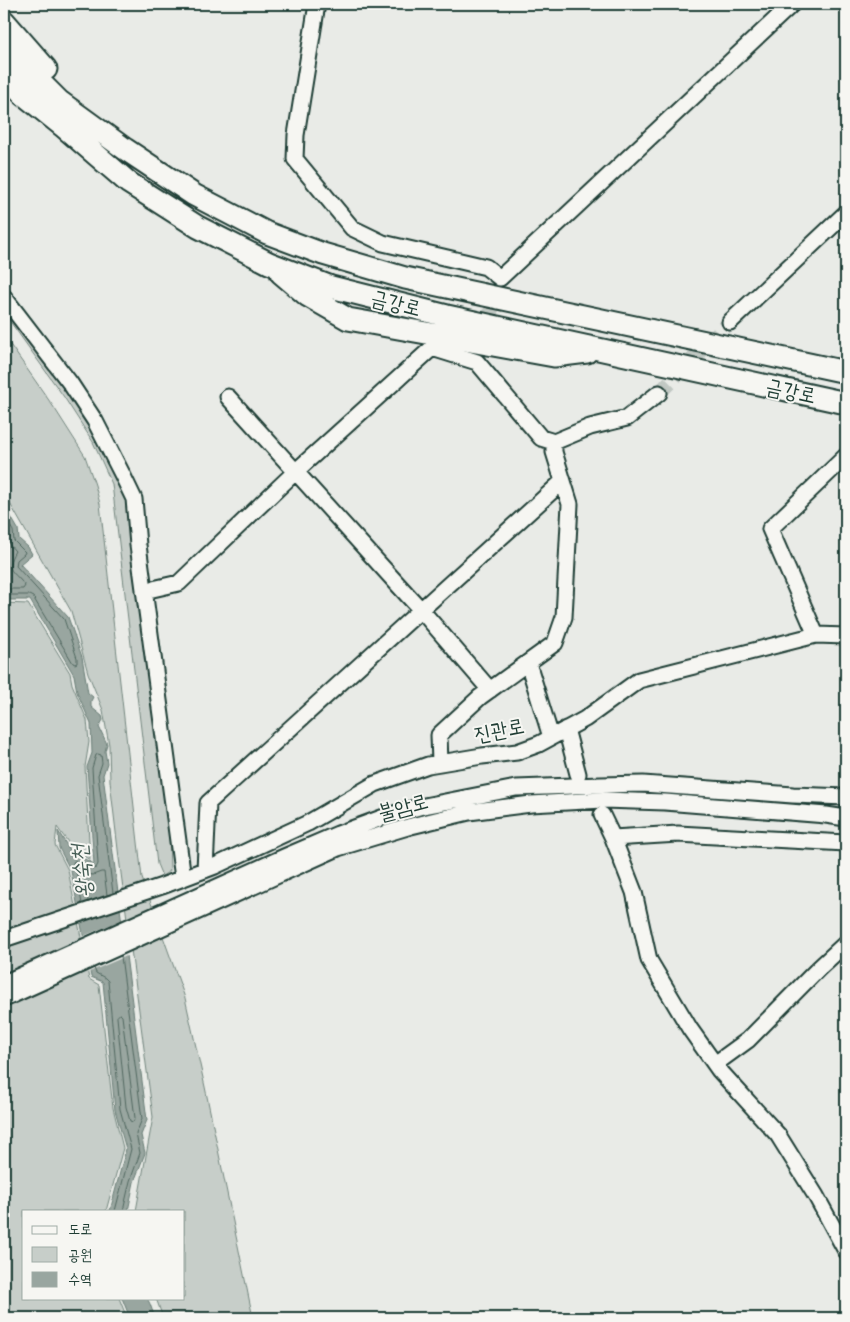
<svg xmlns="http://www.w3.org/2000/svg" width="850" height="1322" viewBox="0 0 850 1322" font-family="Itim,'Poor Story',sans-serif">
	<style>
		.green { fill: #c7cec9; stroke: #73867e }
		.water { fill: #99a6a0; stroke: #687c75 }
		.pier { fill: #e9ebe7 }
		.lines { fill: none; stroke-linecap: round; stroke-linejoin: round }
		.shore { stroke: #50675f; stroke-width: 1 }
		.minor-tunnel { stroke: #c1c8c3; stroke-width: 15; stroke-dasharray: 15 8; stroke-linecap: butt }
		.minor-casing { stroke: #1f3d34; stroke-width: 19 }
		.highway-casing { stroke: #1f3d34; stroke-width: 25 }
		.minor { stroke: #f6f6f2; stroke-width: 15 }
		.highway { stroke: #f6f6f2; stroke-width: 21 }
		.labels { text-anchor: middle; stroke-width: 4; stroke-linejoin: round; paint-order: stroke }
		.street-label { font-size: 21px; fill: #1f3d34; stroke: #f6f6f2 }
		.water-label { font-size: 22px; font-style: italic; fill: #445c54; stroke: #f6f6f2 }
	</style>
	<rect width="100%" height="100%" fill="#e9ebe7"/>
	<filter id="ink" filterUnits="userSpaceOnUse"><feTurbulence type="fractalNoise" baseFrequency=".02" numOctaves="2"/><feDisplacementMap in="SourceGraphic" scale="10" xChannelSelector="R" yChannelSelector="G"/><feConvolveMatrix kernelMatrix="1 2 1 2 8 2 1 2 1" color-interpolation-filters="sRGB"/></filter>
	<g filter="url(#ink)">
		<!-- green -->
		<path class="green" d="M4,301L90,419L128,494L169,832L170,871L162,876L157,864L112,484L93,442L64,397L4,313Z
			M4,336L55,409L85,456L95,485L100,504L142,878L185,998L205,1087L253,1318H163L156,1298H184V1211H136L153,1117L119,858L110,781L109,745L103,710L88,673L71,611L4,493Z
			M4,603L28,604L70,673L72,684L87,720L89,742L85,767L90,860L73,849L57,827L55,845L68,870L89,979L99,985L113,1108L123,1148L106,1211H24V1298H119L127,1318H7L4,1313Z"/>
		<!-- water -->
		<path class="water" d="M4,505L18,529L19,539L28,547L32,554L20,564L68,617L82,657L88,693L93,697L91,701V707L102,716L103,720L99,727L107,744L105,751L107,763L103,775L147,1120L141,1135L145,1153L134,1182L128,1211H110L126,1149L115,1110L103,982L91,977L71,871L59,848L58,831L71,852L94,864L87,767L92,753L91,724L77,692L74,675L30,600H4Z
			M122,1298H147L150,1304L155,1318H130Z"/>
		<!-- pier -->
		<path class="pier" d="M124,919L129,955L87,973L81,937Z"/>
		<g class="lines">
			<!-- shore -->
			<path class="shore" d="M4,515L13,531L14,541L25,552L24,554L17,560L16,566L64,619L77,658V663L75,664L73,663L33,597L29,595H4
				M4,527L7,533L8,543L15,551C3,572 15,571 25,586L23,589H4
				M88,902L84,876L85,874L93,875L101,872H104L107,895
				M82,904L76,870L73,863L74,861H76L92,869L96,868L98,864L92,768L96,755L98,754L101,755L102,763L98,775L113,893
				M121,956L142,1119L136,1134L140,1153L130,1181L123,1211
				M94,968L96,973L105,978L108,981L120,1109L131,1149L115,1211
				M120,1014L122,1016L135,1118L133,1122L130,1121L126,1107L117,1017Z"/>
			<!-- minor-tunnel -->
			<path class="minor-tunnel" d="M477,362L500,278
				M659,393L730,322"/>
			<defs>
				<path id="minor" d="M317,4L296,135L295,159L352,228L383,243L486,267L500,278L792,4
					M4,297L70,383L95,421L122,474L134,499L138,545L183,878
					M730,322L846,213
					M228,397L421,610L490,690
					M144,591L179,583L295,472L432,348L477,362L541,438L554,442L590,427L627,418L659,393
					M816,635L770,529L846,456
					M528,663L551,737
					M566,729L578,774
					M440,763L439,735L480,697L555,643L564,617L570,504L554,452V442
					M602,815L613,838L634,892L649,960L690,1029L719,1070L778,1135L816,1196L846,1251
					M613,838L678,834L846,843
					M205,870L208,803L563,481
					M4,939L162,886L215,866L308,823L375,784L428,765L482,756L517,752L539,744L585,719L639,680L816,635L846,636
					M4,983L284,857L338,834L387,816L419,807L516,788L601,785L643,784L793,795L846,797
					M4,999L338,848L411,826L469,812L531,804L603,800L665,802L826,815L846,818
					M715,1064L748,1040L818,969L846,943"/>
				<path id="highway" d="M4,21L46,69
					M4,46L59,101L125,149L194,195L267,233L323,254L405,278L846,372
					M4,73L23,94L64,127L129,183L198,227L269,263L331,287L447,316L846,403
					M281,273L308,296L348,319L554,356L587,352"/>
			</defs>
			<!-- minor casing -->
			<use href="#minor" class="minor-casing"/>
			<!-- highway casing -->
			<use href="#highway" class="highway-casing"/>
			<!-- minor -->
			<use href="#minor" class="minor"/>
			<!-- highway -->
			<use href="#highway" class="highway"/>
		</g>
	</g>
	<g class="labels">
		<!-- street labels -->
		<g class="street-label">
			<text transform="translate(396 303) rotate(14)" y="7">금강로</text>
			<text transform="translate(791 391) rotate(12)" y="7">금강로</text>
			<text transform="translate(499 730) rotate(-11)" y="7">진관로</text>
			<text transform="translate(403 807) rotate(-15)" y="7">불암로</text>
		</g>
		<!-- water labels -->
		<g class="water-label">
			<text transform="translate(81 871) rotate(-96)" y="8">왕숙천</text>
		</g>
	</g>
	<!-- margin -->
	<rect width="850" height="1322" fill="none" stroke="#f6f6f2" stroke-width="20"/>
	<rect x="10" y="10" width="830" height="1302" fill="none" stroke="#1f3d34" stroke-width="2" filter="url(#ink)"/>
	<!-- legend -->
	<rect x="22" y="1210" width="162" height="90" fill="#f6f6f2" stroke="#a0aca6"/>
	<rect x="32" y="1226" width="25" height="8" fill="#f6f6f2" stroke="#a0aca6"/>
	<text x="68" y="1234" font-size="15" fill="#1f3d34">도로</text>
	<rect x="32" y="1247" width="25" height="15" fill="#c7cec9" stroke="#a0aca6"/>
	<text x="68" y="1260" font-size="15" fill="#1f3d34">공원</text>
	<rect x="32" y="1272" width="25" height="15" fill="#99a6a0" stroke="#a0aca6"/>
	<text x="68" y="1284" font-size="15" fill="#1f3d34">수역</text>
</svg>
